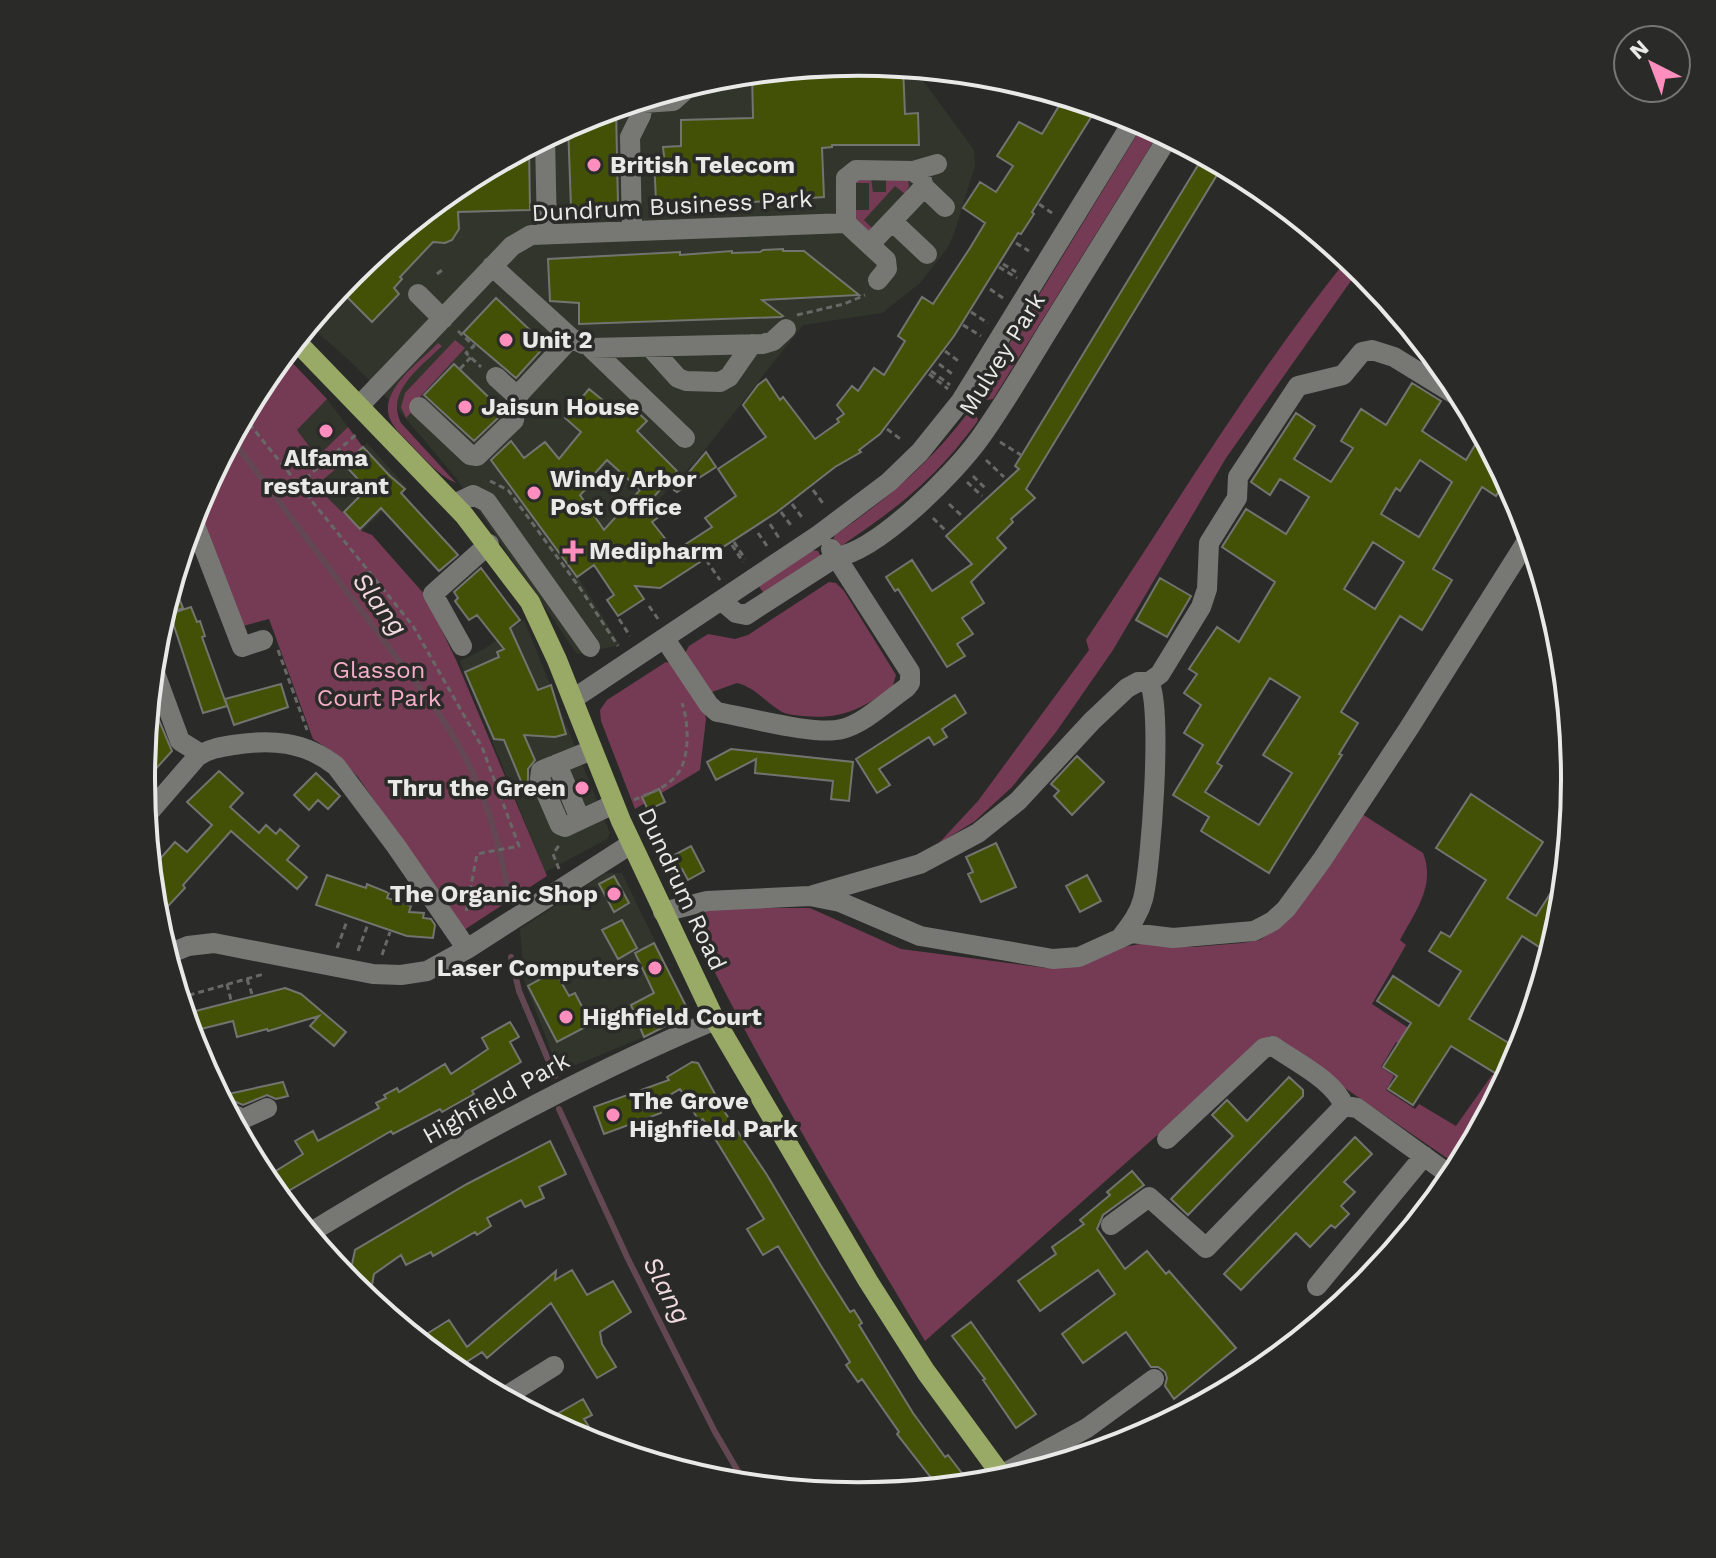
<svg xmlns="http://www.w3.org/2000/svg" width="1716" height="1558" viewBox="0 0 1716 1558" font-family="'Work Sans',sans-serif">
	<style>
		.built { fill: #32352c }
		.green { fill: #753b54 }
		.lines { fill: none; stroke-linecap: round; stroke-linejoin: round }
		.stream { stroke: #634854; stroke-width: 6 }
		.building { fill: #425105; stroke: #737470; stroke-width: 2; fill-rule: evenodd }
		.path { stroke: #686967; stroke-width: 3; stroke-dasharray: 6 4; stroke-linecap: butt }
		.minor { stroke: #777874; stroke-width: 20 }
		.major { stroke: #99aa67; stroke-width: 20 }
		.poi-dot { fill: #fe8ebd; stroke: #2a2b28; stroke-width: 3 }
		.labels { text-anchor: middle; stroke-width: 7; stroke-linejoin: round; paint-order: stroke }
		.poi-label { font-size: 24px; font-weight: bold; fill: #e9eae8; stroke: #2a2b28; text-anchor: start }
		.street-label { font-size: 24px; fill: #e9eae8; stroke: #2a2b28 }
		.park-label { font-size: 24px; fill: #f5aec9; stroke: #2a2b28 }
		.water-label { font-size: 26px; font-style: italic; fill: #f2d9e2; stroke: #2a2b28 }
		.rim { fill: none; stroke: #e9eae8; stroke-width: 4 }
	</style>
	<rect width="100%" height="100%" fill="#2a2b28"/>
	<!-- built -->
	<path class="built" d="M858,62L913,67L974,150L975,165L954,234L946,250L919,284L882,313L803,325L696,461L600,560L578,577L620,645L577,654L456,478L397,408L350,361L308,324L351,272L460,183L584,116L719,76Z
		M327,399L348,427L317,458L297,430Z
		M367,443L407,488L362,531L314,486Z
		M524,620L610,833L607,839L545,872L460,661L484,649Z
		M606,873H622L686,1006L685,1016L644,1037L559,1072L524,980L520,929Z"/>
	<!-- green -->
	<path class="green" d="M1144,123L1160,131L993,399L987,400L982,396L981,390Z
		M871,178L873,192H886V178L908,180L909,186L905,194L895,186L864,220L873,229L869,231L856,219L855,210H869V183H855V180Z
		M1348,258L1360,268L1226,458L1113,650L1056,732L1012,787L975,821L938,844L978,801L1089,650L1086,640C1172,512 1251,378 1348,258Z
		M455,340L465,348L419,398L421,402L406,418L401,407L405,393Z
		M438,343L442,346C421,367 385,391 401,423L456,483C439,476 426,460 413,447C406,439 397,432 392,423C374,393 420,362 438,343Z
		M284,354L327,399L297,430L317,457L348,427L363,447L315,486L362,531L372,535L425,595L456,660L547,876L464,930L358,777L336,754L313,739L269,619L243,626L194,509L262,380Z
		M974,413L978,419L977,422C934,480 900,506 841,546L833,540L835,535C886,500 930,463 967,414Z
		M810,550L818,551L821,557L766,596L757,584Z
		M829,582L836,583L844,591L896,675L892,688C861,709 841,720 803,716C794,715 786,715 779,710C763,700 756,688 737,683L712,692L684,655L689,646L708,634L735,639L748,635Z
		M666,662L674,664L704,710L706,719L700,770L635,809L601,721L600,710L607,700Z
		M1362,814L1423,853C1436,885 1415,912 1400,940L1406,945L1372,1004L1419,1035L1411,1049L1396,1042L1381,1067L1394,1076L1386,1090L1415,1109L1419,1104L1456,1126L1492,1075L1498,1078L1495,1101L1460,1167L1269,1036L925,1341C843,1204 761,1069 692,926L704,908H810L901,949L1046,968L1091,962L1124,947L1150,942L1193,947L1242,943L1260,940L1282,923Z"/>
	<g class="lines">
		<!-- stream -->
		<path class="stream" d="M231,438L437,711C479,772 495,822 509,894
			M511,957L519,991L555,1076
			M559,1109L628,1259L715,1432L746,1485"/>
	</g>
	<!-- building -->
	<path class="building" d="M870,63L903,66L905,114L918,113L919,145H832V147L822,148L824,197L752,202L750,199L708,203L704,200L656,202L654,157L664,156L663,147L681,146V120L753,118L752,72Z
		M1065,96L1098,106L1032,212L1034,214L1021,234L1018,233L954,336L880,434L859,450L861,452L835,467L777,512L660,588L635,586L644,599L618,616L607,600L614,595L594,565L577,577L491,460L511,441L524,458L545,442L559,459L581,432L565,418L589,389L621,415L631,406L647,421L637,431L677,471L650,501L660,516L652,522L675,551L712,527L705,518L736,496L718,469L766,437L743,405L758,385L766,379L780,400L783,397L815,439L839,422L837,419L844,414L837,405L852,386L858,391L874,368L884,375L905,341L898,336L922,297L933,304L970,248L985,223L963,208L980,182L996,192L1013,166L997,156L1019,122L1042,134ZM607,460L640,490L604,530L580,495L589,486L586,483Z
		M616,107L618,205L571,207L568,125L584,116Z
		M529,146L530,210L458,212L459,229L452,240L445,243L433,242L400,277L402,279L394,288L399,294L372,322L338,288L351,272L460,183Z
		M1203,157H1209L1223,165L1026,489L1035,498L1011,519L1013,522L997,538L1006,548L971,582L984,603L962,618L973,634L957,644L965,656L947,667L898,589L895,591L886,577L912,560L932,591L972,564L946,536L1019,469L1015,466Z
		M783,249V251H804L859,295L762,300L783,316L781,317L579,324V303L550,301L548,259L680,252V255L732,251V253L760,252L763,250Z
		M496,298L546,345L516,378L463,333Z
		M454,364L502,410V414L474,441L424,395Z
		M1412,383L1441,401L1422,431L1466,460L1478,440L1490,448L1517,498L1501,488L1496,496L1482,487L1433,569L1452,580L1422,630L1400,616L1341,712L1358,723L1339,754L1342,755L1269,873L1201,831L1209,817L1173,795L1203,745L1184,733L1201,705L1184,693L1197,674L1189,669L1217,627L1239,642L1275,582L1222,547L1246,509L1286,534L1309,497L1280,479L1270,495L1251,482L1296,413L1315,426L1294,459L1331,482L1353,448L1341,441L1361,409L1386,425ZM1420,460L1452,482L1419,537L1381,514L1396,488L1400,491ZM1373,542L1404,562L1375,609L1344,589ZM1270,678L1300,697L1263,755L1292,773L1259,825L1205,792L1222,766L1217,763Z
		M363,447L389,475L405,489L401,493L458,555L439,571L381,508L360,529L344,512L367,489L344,464Z
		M706,452L716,467L677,492L674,490Z
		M481,568L520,620L510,628L538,690L551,685L566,734L555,737L524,735L535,760L528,769V784L523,786L504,740L494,739L465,672L499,657L497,652L504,649L477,615L469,620L455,601L458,598L454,592Z
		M1160,578L1191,596L1167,637L1136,620Z
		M172,581L183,608L162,616Z
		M191,607L197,622L200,621L205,636L202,637L227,706L203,713L170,614Z
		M281,684L288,707L234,725L225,699Z
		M955,695L966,713L942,729L947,737L934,745L929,737L879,769L890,785L877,793L856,759Z
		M155,711L172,751L142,784L145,740L151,746Z
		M731,749L853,762L849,801L831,799L833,781L755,773L756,759L716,780L707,762Z
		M1077,756L1104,782L1072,815L1054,796L1059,791L1051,784Z
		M219,771L243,793L230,807L259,833L266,825L276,834L280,829L299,846L287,860L307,877L297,889L231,831L183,885L185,888L155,920L150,870L175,842L187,852L212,825L187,802Z
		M316,773L340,796L328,809L318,800L309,810L294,795Z
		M659,789L665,802L648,810L642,797Z
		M1471,794L1543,842L1507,898L1536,916L1566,869L1561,919L1550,954L1522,936L1469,1019L1517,1048L1500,1076L1451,1046L1413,1105L1388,1089L1397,1076L1383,1067L1411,1023L1377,1001L1393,976L1439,1006L1461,971L1429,951L1441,932L1450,937L1486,880L1436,848Z
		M996,843L1016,887L981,902L968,874L973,872L966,857Z
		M691,846L704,871L688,880L682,869L672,875L665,860Z
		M327,875L366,888L367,884L389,893L387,898L411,906L409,912L424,913L423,918L431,919L435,925L433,938L407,936L316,905Z
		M1087,875L1101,901L1080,912L1066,886Z
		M614,876L629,903L614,912L599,884Z
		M622,920L637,948L618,959L602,930Z
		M654,943L686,1006L685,1016L644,1037L631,1005L654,993L635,953Z
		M555,971L569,996L575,993L591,1024L557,1042L528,986Z
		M285,988L301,994L346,1032L334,1046L310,1026L319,1016L268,1031L267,1029L237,1037L233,1021L189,1032L184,1014Z
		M510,1022L519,1037L510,1042L521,1062L472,1091L474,1094L442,1112L440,1109L393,1134L391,1131L278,1197L263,1179L303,1154L295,1141L313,1131L318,1141L379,1108L376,1103L386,1098L384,1095L397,1088L399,1092L445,1064L451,1074L488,1049L482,1038Z
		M692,1062L698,1063L726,1114L767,1175L821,1266L850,1312L854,1310L862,1323L859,1325L913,1413L945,1457L948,1455L971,1485L939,1488L897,1434L899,1432L862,1379L858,1382L846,1365L850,1362L778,1246L763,1255L747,1229L764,1219L703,1119L699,1121L680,1089L657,1103L661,1113L604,1134L594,1107L669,1080L667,1077Z
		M1289,1077L1303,1090V1096L1188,1215L1171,1199L1233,1136L1212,1115L1227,1100L1247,1121Z
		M283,1082L288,1096L276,1099L267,1095L243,1105L231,1100L221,1101L219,1096Z
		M1355,1137L1372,1154L1344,1182L1355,1192L1341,1206L1349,1214L1335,1228L1331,1225L1310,1247L1296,1233L1241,1290L1224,1274Z
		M550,1141L566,1174L539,1187L544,1198L525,1207L521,1200L487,1218L491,1226L477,1235L475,1232L433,1256L431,1252L406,1265L401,1255L374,1274L369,1301L348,1283L355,1250L467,1184Z
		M1132,1171L1144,1185L1103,1215L1097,1229L1125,1269L1147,1251L1166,1274L1169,1271L1236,1348L1174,1399L1165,1386L1167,1378L1165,1372L1158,1367H1151L1126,1332L1083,1363L1062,1334L1115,1294L1098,1270L1040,1311L1018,1281L1056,1254L1052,1247L1084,1224L1080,1220L1110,1195L1107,1192Z
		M572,1270L587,1295L613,1281L631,1312L600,1332L602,1344L616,1367L597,1378L551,1303L487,1358L482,1352L454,1370L417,1340L449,1320L467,1347L556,1271L555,1280Z
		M971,1322L1036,1414L1016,1428L983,1380L985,1379L952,1336Z
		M583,1399L592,1415L584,1419L591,1430L577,1438L545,1421Z"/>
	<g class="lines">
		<!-- path -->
		<path class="path" d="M1039,204L1052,213
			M1016,243L1029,251
			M1003,264L1016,272
			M999,267L1017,278
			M437,274L442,270
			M990,289L1003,298
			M971,312L988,323
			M797,315L844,304L865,295
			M963,325L981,336
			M458,331L474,346L466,353L481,367
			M945,351L961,363
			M939,364L955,376
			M460,369L471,357
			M931,371L950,385
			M929,374L948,389
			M243,416L413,626L482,747L519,846L477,854L466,912
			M887,429L903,441
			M1000,442L1021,455
			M986,460L1004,477
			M973,476L987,490
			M490,481L508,490L580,588L618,646
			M967,482L982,496
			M298,485L358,433
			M813,490L825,506
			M792,504L804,520
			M949,504L961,515
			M781,512L793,528
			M933,518L945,530
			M770,524L779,538
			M758,533L767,546
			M734,542L745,559
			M732,545L743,562
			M706,560L720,580
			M649,606L658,619
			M619,619L630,636
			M278,650L307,730
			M634,800C647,794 664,789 674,778C691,762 689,723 682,703
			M559,869L553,854L560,844
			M158,928L163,933
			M337,948L347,921
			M358,951L368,924
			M382,955L390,932
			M247,979L252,994
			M227,984L231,1000
			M185,996L189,1010
			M179,998L264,974"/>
		<!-- minor -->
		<path class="minor" d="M545,137L547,233
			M924,187L945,207
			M892,221L927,254
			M846,223V178L856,170L913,171
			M846,223L886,260L887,269L878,280
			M632,230L630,137L641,115L643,103L673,101L693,83
			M870,244L924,187L921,177L913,171L937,164
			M492,266L571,338L583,344
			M418,294L443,319
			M651,348L678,378L686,381L720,382L729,377L752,344
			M496,377L518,397
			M359,406L512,246L531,235L846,223
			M419,407L470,455L477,456L514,420L518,395L571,338
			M685,438L591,348L763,344L773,341L786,329
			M454,504L473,495L487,502L590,647
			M192,517L242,647L263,640
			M722,601L736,613L746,615L836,557C878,551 955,473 980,438C1005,403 1027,365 1049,329C1089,265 1129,200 1169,136
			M665,639L709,705L717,712C747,717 815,736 842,729C865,723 887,701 906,688L910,683V672L831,549
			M462,646L433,594L489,544
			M152,665L180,741L201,754
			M1149,682L1160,674L1201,607L1207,589L1209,543L1237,498L1238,477L1298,386L1343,375L1362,352L1372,350L1394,357L1464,400
			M573,699L820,534L889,482L920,452L961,401L1135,118
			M592,750L545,769L541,771L540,779L560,825L565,827L614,804
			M557,764L580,819
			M145,817L197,757C208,749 220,747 233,745C271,739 304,741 336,766L396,846L467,949
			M813,895L920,864L978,833L1018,801L1092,721L1127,688L1138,682H1149C1163,707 1151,866 1143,899C1139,914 1131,924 1122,936
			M663,912L707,901L810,896L840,902L920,936L1053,959L1079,957L1132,933L1173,938L1254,931L1273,921L1286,909L1322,860L1409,728L1530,536
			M166,955L188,946L214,943L373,974L401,975L427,971L467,949L631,844
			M227,1112L243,1119L267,1108
			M1167,1139L1264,1048L1273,1046C1295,1062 1334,1080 1344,1106
			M1111,1225L1149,1197L1206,1248L1344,1106L1357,1108L1454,1178
			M308,1234C439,1154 574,1079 715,1020
			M1317,1286L1424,1156
			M503,1398L554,1366
			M1001,1475L1087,1428L1154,1379"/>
		<!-- major -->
		<path class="major" d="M295,340L464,515L530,602L557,660L621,821L715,1020L868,1281L926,1372L1005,1480"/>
	</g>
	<!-- markers -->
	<g class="poi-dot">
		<circle cx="594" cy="165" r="8"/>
		<circle cx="506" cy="340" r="8"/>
		<circle cx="465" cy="407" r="8"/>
		<circle cx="326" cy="431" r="8"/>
		<circle cx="534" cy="493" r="8"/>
		<path d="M569 539h8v8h8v8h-8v8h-8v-8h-8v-8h8z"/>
		<circle cx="582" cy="788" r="8"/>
		<circle cx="614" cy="894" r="8"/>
		<circle cx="655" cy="968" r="8"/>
		<circle cx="566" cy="1017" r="8"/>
		<circle cx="613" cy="1115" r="8"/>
	</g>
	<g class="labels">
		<!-- poi labels -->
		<g class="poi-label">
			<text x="610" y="173">British Telecom</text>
			<text x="522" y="348">Unit 2</text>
			<text x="481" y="415">Jaisun House</text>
			<text x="326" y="466" text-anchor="middle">Alfama<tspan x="326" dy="28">restaurant</tspan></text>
			<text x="550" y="487">Windy Arbor<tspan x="550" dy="28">Post Office</tspan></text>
			<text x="589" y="559">Medipharm</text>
			<text x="566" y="796" text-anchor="end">Thru the Green</text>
			<text x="598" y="902" text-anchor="end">The Organic Shop</text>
			<text x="639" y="976" text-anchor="end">Laser Computers</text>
			<text x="582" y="1025">Highfield Court</text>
			<text x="629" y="1109">The Grove<tspan x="629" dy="28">Highfield Park</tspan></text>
		</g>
		<!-- street labels -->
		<g class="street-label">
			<text transform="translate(672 206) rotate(-3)" y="8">Dundrum Business Park</text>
			<text transform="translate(1002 354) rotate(-58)" y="8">Mulvey Park</text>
			<text transform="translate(682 889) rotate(65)" y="8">Dundrum Road</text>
			<text transform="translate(496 1098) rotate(-29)" y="8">Highfield Park</text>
		</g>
		<!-- park labels -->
		<g class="park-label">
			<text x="379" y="678">Glasson<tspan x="379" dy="28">Court Park</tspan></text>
		</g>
		<!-- water labels -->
		<g class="water-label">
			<text transform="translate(380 604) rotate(53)" y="9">Slang</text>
			<text transform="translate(667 1290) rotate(62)" y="9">Slang</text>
		</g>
	</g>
	<!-- crop -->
	<path d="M0 0H1716V1558H0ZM155 779a703 703 0 1 1 1406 0a703 703 0 1 1-1406 0Z" fill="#2a2b28" fill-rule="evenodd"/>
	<path class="rim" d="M155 779a703 703 0 1 1 1406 0a703 703 0 1 1-1406 0Z"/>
	<!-- north arrow -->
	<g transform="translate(1652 64) rotate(318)"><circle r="38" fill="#2a2b28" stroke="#767775" stroke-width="2"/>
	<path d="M0-6L14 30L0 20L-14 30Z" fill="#fe8ebd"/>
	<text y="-12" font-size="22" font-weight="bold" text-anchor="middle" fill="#e9eae8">N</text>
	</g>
</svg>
